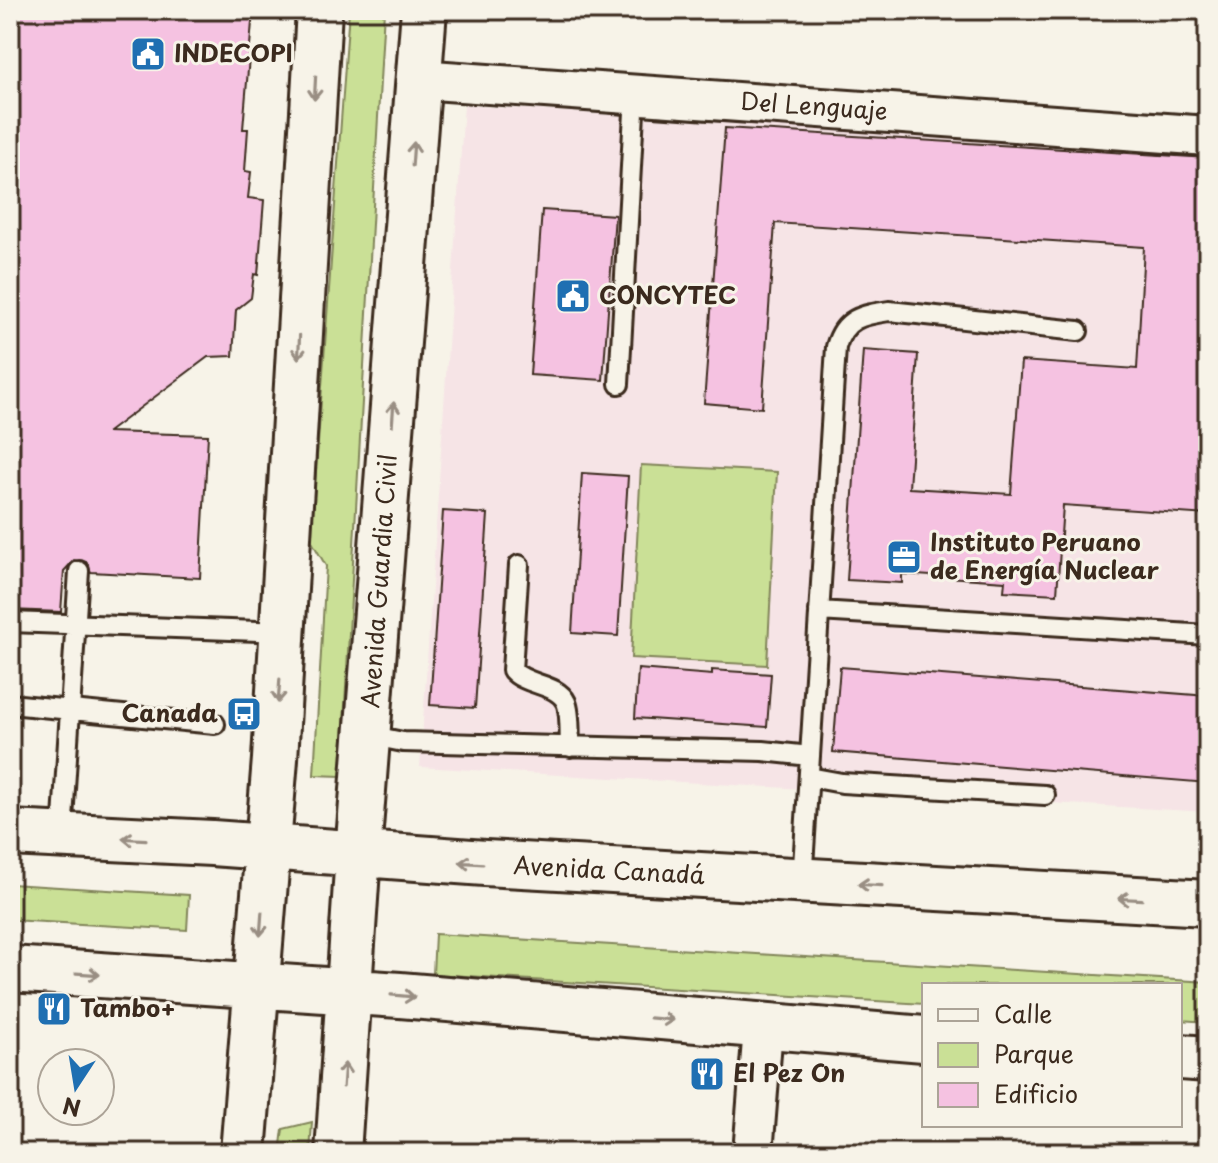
<svg xmlns="http://www.w3.org/2000/svg" width="1218" height="1163" viewBox="0 0 1218 1163" font-family="'Playpen Sans',sans-serif">
	<style>
		.built { fill: #f6e4e6 }
		.green { fill: #cae096; stroke: #82855a; stroke-width: 2 }
		.building { fill: #f5c2e1; stroke: #3b2a1e; stroke-width: 2 }
		.lines { fill: none; stroke-linecap: round; stroke-linejoin: round }
		.service-casing { stroke: #3b2a1e; stroke-width: 24 }
		.minor-casing { stroke: #3b2a1e; stroke-width: 44 }
		.secondary-casing { stroke: #3b2a1e; stroke-width: 50 }
		.service { stroke: #f7f3e8; stroke-width: 18 }
		.minor { stroke: #f7f3e8; stroke-width: 38 }
		.secondary { stroke: #f7f3e8; stroke-width: 44 }
		.oneway { stroke: #998e83 }
		.labels { text-anchor: middle; stroke-width: 6; stroke-linejoin: round; paint-order: stroke }
		.poi-label { font-size: 24px; font-weight: bold; fill: #3b2a1e; stroke: #f7f3e8; text-anchor: start }
		.street-label { font-size: 24px; fill: #3b2a1e; stroke: #f7f3e8 }
	</style>
	<rect width="100%" height="100%" fill="#f7f3e8"/>
	<filter id="ink" filterUnits="userSpaceOnUse"><feTurbulence type="fractalNoise" baseFrequency=".0125" numOctaves="2"/><feDisplacementMap in="SourceGraphic" scale="16" xChannelSelector="R" yChannelSelector="G"/><feConvolveMatrix kernelMatrix="1 2 1 2 8 2 1 2 1" color-interpolation-filters="sRGB"/></filter>
	<g filter="url(#ink)">
		<!-- built -->
		<path class="built" d="M464,105L1208,155V812L420,767Z"/>
		<!-- green -->
		<path class="green" d="M349,10H384L341,776L314,775L326,566L311,540Z
			M641,465L777,472L767,665L631,658Z
			M10,884L189,895L187,930L10,920Z
			M435,934L1208,982V1022L1180,1020V985H924V1004L433,974Z
			M312,1122L310,1153H280L283,1129Z"/>
		<!-- building -->
		<path class="building" d="M10,10H253L243,129H248L245,171L251,172L248,198L264,200L258,275L254,274L251,298L236,310L233,356L208,357L108,432L208,435L200,578L91,572L86,562L74,560L64,571L61,612L10,610Z
			M725,128L1208,158V515L1063,505L1057,594L1004,591L1005,581L902,574V583L847,580L863,350L918,354L909,488L1011,494L1021,361L1137,369L1144,247L775,223L762,408L704,403Z
			M542,210L615,215L603,380L530,375Z
			M582,473L628,476L618,636L572,633Z
			M443,511L488,514L475,708L430,705Z
			M840,667L1208,696V783L833,752Z
			M638,669L712,675V670L771,674L767,727L635,718Z"/>
		<g class="lines">
			<defs>
				<path id="service" d="M619,384L635,94
					M519,565L512,670C526,686 557,683 566,702C571,714 569,735 570,747
					M819,611L1208,635
					M10,622L283,632
					M10,704L215,724
					M368,735L403,742L763,751L810,756
					M809,777L842,783L1045,795
					M62,835L79,571
					M802,882L836,347C844,318 862,315 889,311L1078,331"/>
				<path id="minor" d="M419,79L1208,136
					M753,1153L763,1028"/>
				<path id="secondary" d="M10,833L212,843L485,863L1208,903
					M10,969L400,995L924,1039
					M1180,1057L1208,1059
					M243,1153L275,759L319,10
					M338,1153L358,854L424,10"/>
			</defs>
			<!-- service casing -->
			<use href="#service" class="service-casing"/>
			<!-- minor casing -->
			<use href="#minor" class="minor-casing"/>
			<!-- secondary casing -->
			<use href="#secondary" class="secondary-casing"/>
			<!-- service -->
			<use href="#service" class="service"/>
			<!-- minor -->
			<use href="#minor" class="minor"/>
			<!-- secondary -->
			<use href="#secondary" class="secondary"/>
		</g>
		<!-- one-way arrows -->
		<defs><path id="oneway-shaft" d="M-6 0H5M1.5-3L5.5 0L1.5 3" fill="none" stroke-width="1.6" stroke-linecap="round" stroke-linejoin="round" transform="scale(2)"/></defs>
		<g class="oneway">
			<use href="#oneway-shaft" transform="translate(315 88) rotate(93)"/>
			<use href="#oneway-shaft" transform="translate(413 154) rotate(-86)"/>
			<use href="#oneway-shaft" transform="translate(299 347) rotate(93)"/>
			<use href="#oneway-shaft" transform="translate(393 414) rotate(-86)"/>
			<use href="#oneway-shaft" transform="translate(279 691) rotate(94)"/>
			<use href="#oneway-shaft" transform="translate(134 839) rotate(-177)"/>
			<use href="#oneway-shaft" transform="translate(471 863) rotate(-176)"/>
			<use href="#oneway-shaft" transform="translate(870 885) rotate(-177)"/>
			<use href="#oneway-shaft" transform="translate(1130 899) rotate(-177)"/>
			<use href="#oneway-shaft" transform="translate(261 924) rotate(94)"/>
			<use href="#oneway-shaft" transform="translate(88 974) rotate(4)"/>
			<use href="#oneway-shaft" transform="translate(403 996) rotate(5)"/>
			<use href="#oneway-shaft" transform="translate(662 1019) rotate(5)"/>
			<use href="#oneway-shaft" transform="translate(344 1075) rotate(-86)"/>
		</g>
	</g>
	<!-- icons -->
	<defs>
		<symbol id="civic-square" viewBox="-11 -11 22 22"><rect x="-9" y="-9" width="18" height="18" rx="4" fill="#1f6fb2" stroke="#f7f3e8"/><path d="M-.6-6.5H3V-4.5H.6V-3L4-1V1h2V6H-6V1h2V-1L-.6-3ZM-1.2 2.5V6h2.4V2.5Z" fill="#fff"/></symbol>
		<symbol id="office-square" viewBox="-11 -11 22 22"><rect x="-9" y="-9" width="18" height="18" rx="4" fill="#1f6fb2" stroke="#f7f3e8"/><path d="M-6-3h4V-5.5h4V-3h4V5H-6ZM-1-4.5V-3h2v-1.5ZM-6 0V1H6V0Z" fill="#fff"/></symbol>
		<symbol id="bus-square" viewBox="-11 -11 22 22"><rect x="-9" y="-9" width="18" height="18" rx="4" fill="#1f6fb2" stroke="#f7f3e8"/><path d="M-5-6H5V4H4V6H2V4H-2V6H-4V4H-5ZM-3.5-4V0h7V-4ZM-3.5 1.2v1.5H-2V1.2ZM2 1.2v1.5H3.5V1.2Z" fill="#fff"/></symbol>
		<symbol id="restaurant-square" viewBox="-11 -11 22 22"><rect x="-9" y="-9" width="18" height="18" rx="4" fill="#1f6fb2" stroke="#f7f3e8"/><path d="M-5-6h1v4h1v-4h1v4h1v-4h1v5L-1.5 .5V6h-2V.5L-5-1ZM5-6V6H3V1.5H1.5Q1.5-4 5-6Z" fill="#fff"/></symbol>
	</defs>
	<g fill-rule="evenodd">
		<use href="#civic-square" x="128" y="34" width="40" height="40"/>
		<use href="#civic-square" x="553" y="276" width="40" height="40"/>
		<use href="#office-square" x="884" y="537" width="40" height="40"/>
		<use href="#bus-square" x="224" y="694" width="40" height="40"/>
		<use href="#restaurant-square" x="34" y="989" width="40" height="40"/>
		<use href="#restaurant-square" x="687" y="1054" width="40" height="40"/>
	</g>
	<g class="labels">
		<!-- poi labels -->
		<g class="poi-label">
			<text x="174" y="62">INDECOPI</text>
			<text x="599" y="304">CONCYTEC</text>
			<text x="930" y="551">Instituto Peruano<tspan x="930" dy="28">de Energía Nuclear</tspan></text>
			<text x="218" y="722" text-anchor="end">Canada</text>
			<text x="80" y="1017">Tambo+</text>
			<text x="733" y="1082">El Pez On</text>
		</g>
		<!-- street labels -->
		<g class="street-label">
			<text transform="translate(814 107) rotate(4)" y="8">Del Lenguaje</text>
			<text transform="translate(380 581) rotate(-86)" y="8">Avenida Guardia Civil</text>
			<text transform="translate(609 871) rotate(3)" y="8">Avenida Canadá</text>
		</g>
	</g>
	<!-- margin -->
	<rect width="1218" height="1163" fill="none" stroke="#f7f3e8" stroke-width="40"/>
	<rect x="20" y="20" width="1178" height="1123" fill="none" stroke="#3b2a1e" stroke-width="3" filter="url(#ink)"/>
	<!-- legend -->
	<rect x="922" y="983" width="260" height="144" fill="#f7f3e8" stroke="#aca397" stroke-width="2"/>
	<rect x="938" y="1009" width="40" height="12" fill="#f7f3e8" stroke="#aca397" stroke-width="2"/>
	<text x="994" y="1023" font-size="24" fill="#3b2a1e">Calle</text>
	<rect x="938" y="1043" width="40" height="24" fill="#cae096" stroke="#aca397" stroke-width="2"/>
	<text x="994" y="1063" font-size="24" fill="#3b2a1e">Parque</text>
	<rect x="938" y="1083" width="40" height="24" fill="#f5c2e1" stroke="#aca397" stroke-width="2"/>
	<text x="994" y="1103" font-size="24" fill="#3b2a1e">Edificio</text>
	<!-- north arrow -->
	<g transform="translate(76 1087) rotate(192)"><circle r="38" fill="#f7f3e8" stroke="#aca397" stroke-width="2"/>
	<path d="M0-6L14 30L0 20L-14 30Z" fill="#1f6fb2"/>
	<text y="-12" font-size="22" font-weight="bold" text-anchor="middle" fill="#3b2a1e">N</text>
	</g>
</svg>
